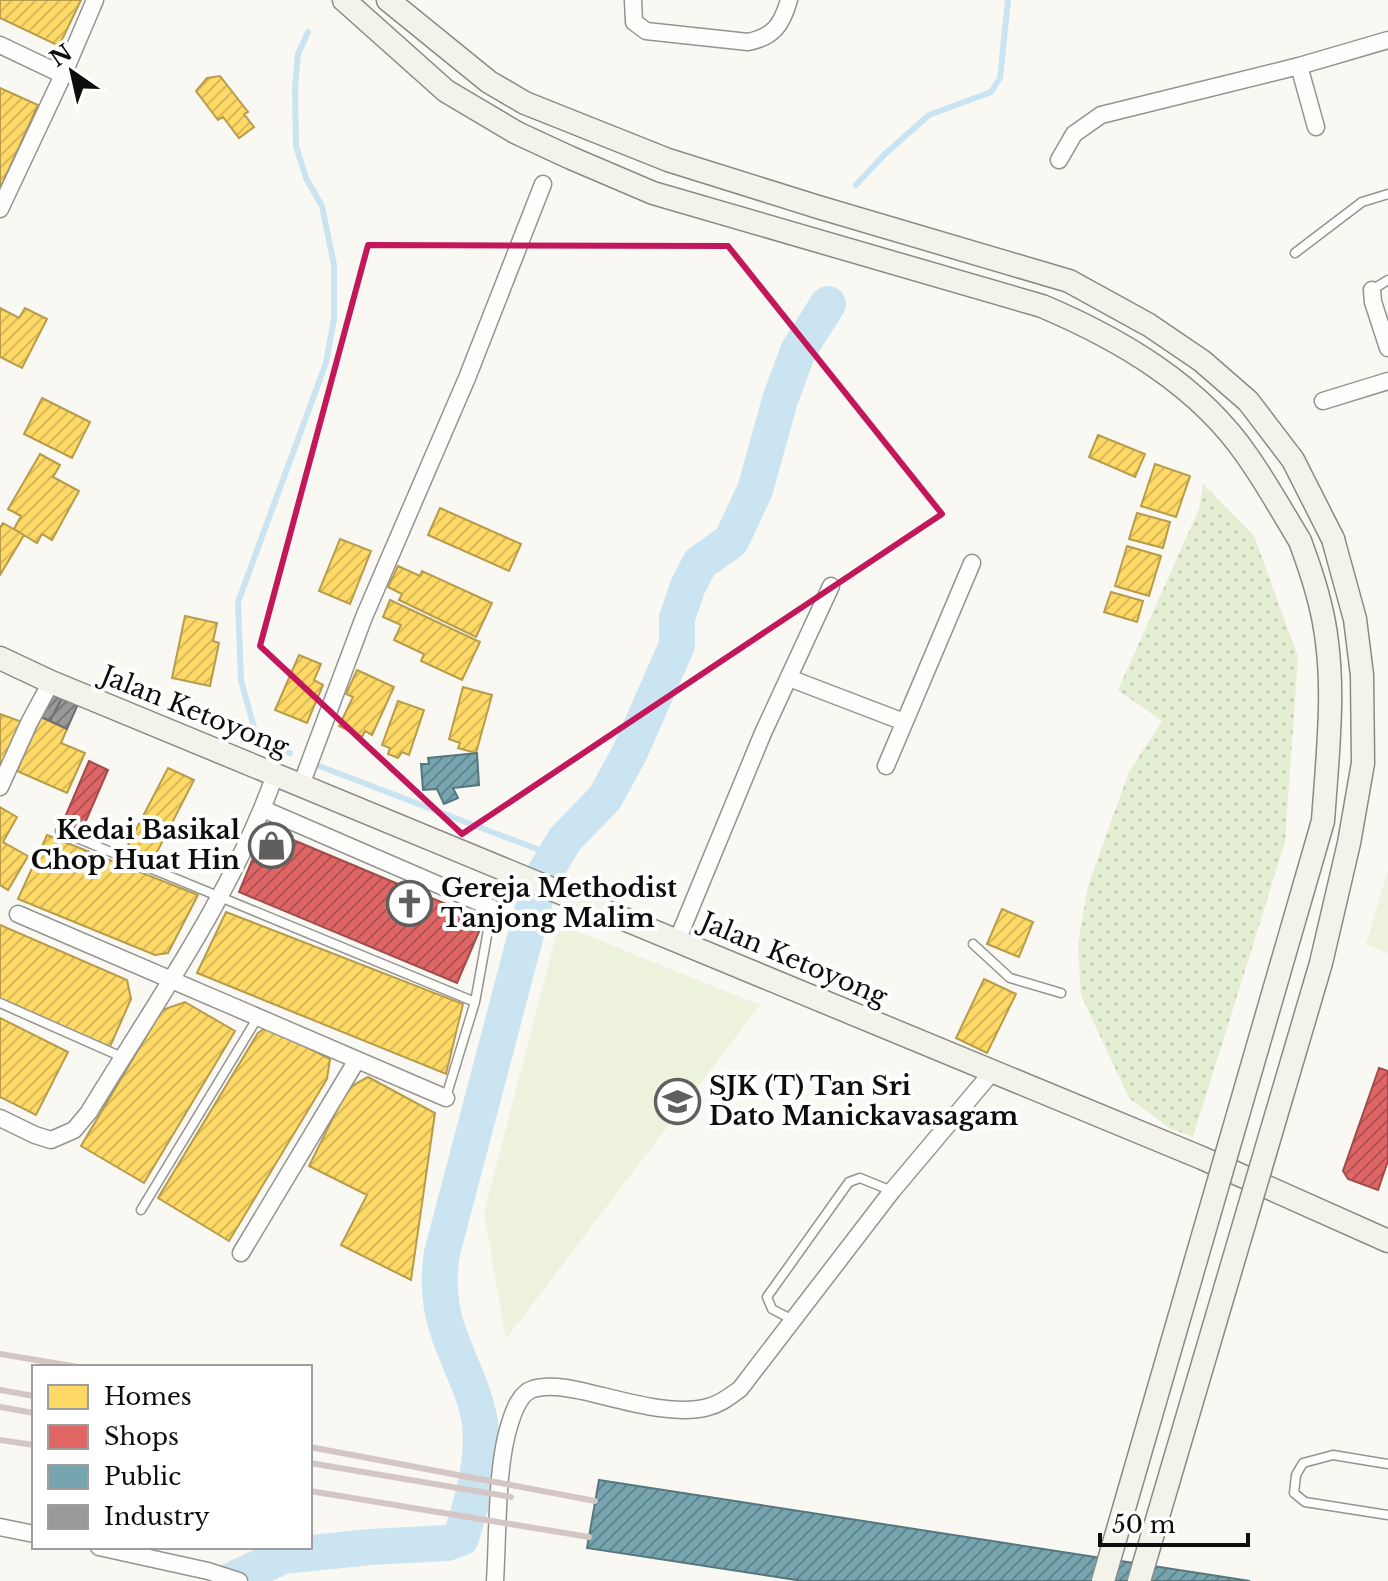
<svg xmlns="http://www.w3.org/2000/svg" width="1388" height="1581" viewBox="0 0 1388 1581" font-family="'Libre Baskerville',serif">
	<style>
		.grass { fill: url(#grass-dots) }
		.pitch { fill: #edf2dd }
		.homes { fill: url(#homes-hatch); stroke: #b69c4b; stroke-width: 2 }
		.shops { fill: url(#shops-hatch); stroke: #a14b4b; stroke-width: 2 }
		.public { fill: url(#public-hatch); stroke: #56777e; stroke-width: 2 }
		.industry { fill: url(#industry-hatch); stroke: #6f6f6f; stroke-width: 2 }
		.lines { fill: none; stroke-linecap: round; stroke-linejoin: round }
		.stream { stroke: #cae4f1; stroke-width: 6 }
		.river { stroke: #cae4f1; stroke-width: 36 }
		.lane-casing { stroke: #949390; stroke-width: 11 }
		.street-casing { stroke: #949390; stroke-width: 19 }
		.secondary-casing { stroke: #8a8987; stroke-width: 25 }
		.lane { stroke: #fefefd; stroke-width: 8 }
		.street { stroke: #fefefd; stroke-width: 16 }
		.secondary { stroke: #f4f3ea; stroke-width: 22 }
		.rail { stroke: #d5c6c6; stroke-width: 6 }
		.secondary-bridge-casing { stroke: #8a8987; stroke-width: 25; stroke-linecap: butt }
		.secondary-bridge { stroke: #f4f3ea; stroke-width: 22 }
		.marked { fill: none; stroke: #c2185b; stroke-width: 6; stroke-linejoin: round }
		.labels { text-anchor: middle; stroke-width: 8; stroke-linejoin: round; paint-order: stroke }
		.street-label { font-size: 26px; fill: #0d0d0d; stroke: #fff }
		.poi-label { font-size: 26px; font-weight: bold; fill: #0d0d0d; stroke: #fff; text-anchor: start }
	</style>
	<defs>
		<pattern id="grass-dots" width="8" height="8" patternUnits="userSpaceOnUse" patternTransform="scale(2)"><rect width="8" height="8" fill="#e3eed3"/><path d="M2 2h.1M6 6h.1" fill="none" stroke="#c2cbb4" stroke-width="1.8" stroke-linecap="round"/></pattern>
		<pattern id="homes-hatch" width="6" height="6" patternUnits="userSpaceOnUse" patternTransform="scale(2)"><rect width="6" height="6" fill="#ffd966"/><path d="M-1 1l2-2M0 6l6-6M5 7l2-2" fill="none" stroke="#d9b957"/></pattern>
		<pattern id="shops-hatch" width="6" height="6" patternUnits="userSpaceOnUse" patternTransform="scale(2)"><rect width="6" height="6" fill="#e06666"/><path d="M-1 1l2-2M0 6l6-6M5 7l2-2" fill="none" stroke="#b45252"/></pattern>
		<pattern id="public-hatch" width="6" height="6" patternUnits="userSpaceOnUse" patternTransform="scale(2)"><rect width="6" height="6" fill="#76a5af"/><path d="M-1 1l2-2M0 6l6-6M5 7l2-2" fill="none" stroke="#5f858d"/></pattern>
		<pattern id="industry-hatch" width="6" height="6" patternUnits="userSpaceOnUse" patternTransform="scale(2)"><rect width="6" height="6" fill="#999"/><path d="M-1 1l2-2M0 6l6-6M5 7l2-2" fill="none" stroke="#7b7b7b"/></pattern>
	</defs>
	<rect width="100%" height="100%" fill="#faf8f2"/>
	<!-- grass -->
	<path class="grass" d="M1203,484L1254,536L1298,657L1285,842L1193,1137L1170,1128L1129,1098L1081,995L1078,944L1088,886L1129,772L1162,721L1118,690L1199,509Z"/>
	<!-- pitch -->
	<path class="pitch" d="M1388,870V953L1366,944Z
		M559,924L760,1005L506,1339L484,1213Z"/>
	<!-- homes -->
	<path class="homes" d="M0,0H81L59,46L0,18Z
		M220,76L248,112L244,114L254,127L239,138L223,117L218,120L196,91L207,78Z
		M0,88L38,105L0,189Z
		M0,308L19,318L25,308L47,319L22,368L0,357Z
		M42,398L90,422L72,458L24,434Z
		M1098,435L1145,454L1135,477L1089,457Z
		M40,454L60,465L53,477L79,491L52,540L42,534L37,543L14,529L21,516L8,509Z
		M1155,464L1190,476L1176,517L1141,506Z
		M440,508L521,544L509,571L428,535Z
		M1137,513L1170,522L1163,548L1129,539Z
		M3,523L24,535L0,575V528Z
		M340,539L371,551L350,604L319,591Z
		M1127,546L1161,556L1149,596L1115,586Z
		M398,566L420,576L422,571L492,603L476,637L399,600L402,594L388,587Z
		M1111,592L1143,601L1137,622L1104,612Z
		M390,600L480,642L462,680L421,661L424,654L394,640L401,625L383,617Z
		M185,616L217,623L213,641L219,643L210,686L172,678Z
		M299,655L321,664L314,680L323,685L307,723L275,710Z
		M357,670L394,687L372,735L365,731L362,737L339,726L353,697L346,694Z
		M463,687L492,695L476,753L458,748L460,743L449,739Z
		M398,701L424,710L409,755L402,752L398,758L388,754L390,748L382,745Z
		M0,714L25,723L0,768Z
		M41,717L67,729L61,743L85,753L67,793L17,771Z
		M168,768L194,780L154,858L128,845Z
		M0,807L17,817L3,842L28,856L8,890L0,885Z
		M47,835L198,895L168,953L155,955L18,899Z
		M1002,909L1033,922L1019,957L987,944Z
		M226,912L463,1004L446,1074L197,973Z
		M0,925L127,980L131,999L109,1049L0,1002Z
		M984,979L1016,994L987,1053L956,1038Z
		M185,1002L235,1031L144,1183L81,1146L162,1010Z
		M0,1018L68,1052L36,1115L0,1097Z
		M267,1027L330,1059L327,1079L229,1241L158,1198L258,1033Z
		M368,1077L435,1113L411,1280L341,1245L367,1195L309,1166L348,1088Z"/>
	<!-- shops -->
	<path class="shops" d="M89,761L108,770L82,830L63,822Z
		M279,834L484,920L457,983L239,892L258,846Z
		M1379,1068L1388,1071V1161L1378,1190L1348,1179L1343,1171Z"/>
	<!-- public -->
	<path class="public" d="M477,753L479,785L453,788L458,798L444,804L437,789L423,790L421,764H429L428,758Z
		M599,1480L1250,1581H803L587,1548Z"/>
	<!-- industry -->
	<path class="industry" d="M55,690L64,694L50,721L41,717Z
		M64,694L79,702L67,729L50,721Z"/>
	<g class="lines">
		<!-- stream -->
		<path class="stream" d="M856,185L885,154L929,115L991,92L1000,78L1008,0
			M290,753L256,735L241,680L238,602L326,363L334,319V265L322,206L306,178L296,146L295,88L298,54L308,32
			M319,766L555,856"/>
		<!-- river -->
		<path class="river" d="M230,1581L283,1556L370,1547L447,1543L461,1538C472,1501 484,1464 480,1424C476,1392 458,1362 448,1331C439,1305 438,1279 442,1253L540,881L565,839L605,798L630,752L677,645V618L688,586L700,563L731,541L755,490L780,400L798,351L828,304"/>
		<defs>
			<path id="lane" d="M1295,253L1362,202L1388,194
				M1372,290L1388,280
				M60,831L475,1002
				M973,944L1010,978L1061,993
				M0,1003L122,1057
				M446,1097L475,1002L492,908
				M141,1210L258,1017
				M791,1319L772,1309L767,1297L849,1182L860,1178L892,1191
				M1388,1464L1333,1455L1303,1463L1296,1475L1294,1493L1305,1502L1388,1515"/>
			<path id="street" d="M633,0L634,22L646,31L748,42C774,37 782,24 789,0
				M0,45L63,75
				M1299,66L1316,127
				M1059,160L1074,134L1101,115L1299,66L1388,40
				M0,209L63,75L95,0
				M1372,290L1373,302L1388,348
				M1323,401L1388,381
				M789,678L904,722
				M886,766L972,563
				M301,785L364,617L467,378L543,184
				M0,787L29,723L51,682
				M263,809L492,908
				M18,914L446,1098
				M677,941L763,733L831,586
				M0,1118L35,1135L51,1140L74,1130L89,1112C154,1005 233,893 275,775
				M241,1253L357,1060
				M0,1527L34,1534
				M99,1547L208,1571L239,1581
				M495,1581C498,1535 496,1465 510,1423C514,1410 520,1393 533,1389C548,1384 567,1388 582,1391C618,1399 672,1417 708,1407C721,1404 730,1396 740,1389L892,1191L993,1071"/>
			<path id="secondary" d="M344,0L446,91L517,133L571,158L653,193L1042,306C1120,339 1199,385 1248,457C1267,484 1283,513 1300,541
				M388,0L489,82L525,103L668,160L818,207L1069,281L1149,325L1202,361L1248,401L1293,460L1333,539
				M0,658L51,682L1202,1158L1388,1241"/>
		</defs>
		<!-- lane casing -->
		<use href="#lane" class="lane-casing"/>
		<!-- street casing -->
		<use href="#street" class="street-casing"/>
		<!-- secondary casing -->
		<use href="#secondary" class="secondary-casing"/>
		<!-- lane -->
		<use href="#lane" class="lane"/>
		<!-- street -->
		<use href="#street" class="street"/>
		<!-- secondary -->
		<use href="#secondary" class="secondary"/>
		<!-- rail -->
		<path class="rail" d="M0,1354L78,1367
			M0,1390L34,1396
			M0,1407L34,1413
			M0,1440L34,1445
			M310,1447L595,1501
			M310,1463L511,1497
			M310,1491L589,1537"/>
		<defs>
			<path id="secondary-bridge" d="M1103,1581L1323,821C1328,748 1338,671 1319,600C1314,580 1307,560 1300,541
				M1139,1581L1321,963L1349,843L1363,763L1362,675L1355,619L1333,539"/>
		</defs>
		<!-- secondary-bridge casing -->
		<use href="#secondary-bridge" class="secondary-bridge-casing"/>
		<!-- secondary-bridge -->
		<use href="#secondary-bridge" class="secondary-bridge"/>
	</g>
	<!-- marked area -->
	<path class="marked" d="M368,245L728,246L942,514L462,834L260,646Z"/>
	<!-- icons -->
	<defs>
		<symbol id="shop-ring" viewBox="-11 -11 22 22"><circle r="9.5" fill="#fff" stroke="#605f5d" stroke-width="1.5"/><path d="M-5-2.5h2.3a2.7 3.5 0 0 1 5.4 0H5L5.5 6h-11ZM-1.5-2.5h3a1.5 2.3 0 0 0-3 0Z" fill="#605f5d"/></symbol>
		<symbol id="church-ring" viewBox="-11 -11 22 22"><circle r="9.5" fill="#fff" stroke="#605f5d" stroke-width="1.5"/><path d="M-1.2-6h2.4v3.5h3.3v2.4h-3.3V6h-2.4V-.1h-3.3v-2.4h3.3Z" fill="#605f5d"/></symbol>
		<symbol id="school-ring" viewBox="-11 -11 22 22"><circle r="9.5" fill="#fff" stroke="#605f5d" stroke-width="1.5"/><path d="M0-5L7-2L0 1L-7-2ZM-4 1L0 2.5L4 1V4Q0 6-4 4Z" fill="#605f5d"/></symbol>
	</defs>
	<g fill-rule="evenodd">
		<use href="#shop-ring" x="246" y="820" width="51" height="51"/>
		<use href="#church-ring" x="384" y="878" width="51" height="51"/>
		<use href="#school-ring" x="652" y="1076" width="51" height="51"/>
	</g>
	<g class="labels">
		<!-- street labels -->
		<g class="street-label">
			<text transform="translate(195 711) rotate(22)" y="9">Jalan Ketoyong</text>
			<text transform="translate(794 959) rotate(23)" y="9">Jalan Ketoyong</text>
		</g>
		<!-- poi labels -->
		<g class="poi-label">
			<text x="240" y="839" text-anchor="end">Kedai Basikal<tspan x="240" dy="30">Chop Huat Hin</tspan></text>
			<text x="441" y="897">Gereja Methodist<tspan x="441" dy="30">Tanjong Malim</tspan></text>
			<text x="709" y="1095">SJK (T) Tan Sri<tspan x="709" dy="30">Dato Manickavasagam</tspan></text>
		</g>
	</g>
	<!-- legend -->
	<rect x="32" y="1365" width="280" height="184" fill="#ffffff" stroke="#9e9e9e" stroke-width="2"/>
	<rect x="48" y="1385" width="40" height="24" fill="#ffd966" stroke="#9e9e9e" stroke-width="2"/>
	<text x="104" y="1405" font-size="24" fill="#0d0d0d">Homes</text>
	<rect x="48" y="1425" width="40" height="24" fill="#e06666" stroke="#9e9e9e" stroke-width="2"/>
	<text x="104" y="1445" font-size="24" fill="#0d0d0d">Shops</text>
	<rect x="48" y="1465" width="40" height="24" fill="#76a5af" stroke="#9e9e9e" stroke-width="2"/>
	<text x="104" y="1485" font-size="24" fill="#0d0d0d">Public</text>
	<rect x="48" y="1505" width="40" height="24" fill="#999999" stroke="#9e9e9e" stroke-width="2"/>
	<text x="104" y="1525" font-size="24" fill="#0d0d0d">Industry</text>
	<!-- north arrow -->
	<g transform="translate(72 72) rotate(326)" stroke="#ffffff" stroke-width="6" paint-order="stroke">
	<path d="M0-6L14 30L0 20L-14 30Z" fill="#0d0d0d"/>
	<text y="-12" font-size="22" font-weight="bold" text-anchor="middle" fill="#0d0d0d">N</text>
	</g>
	<!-- scale -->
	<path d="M1100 1533v12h148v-12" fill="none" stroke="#0d0d0d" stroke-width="4"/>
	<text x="1112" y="1533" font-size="24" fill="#0d0d0d" stroke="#ffffff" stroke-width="6" paint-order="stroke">50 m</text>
</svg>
